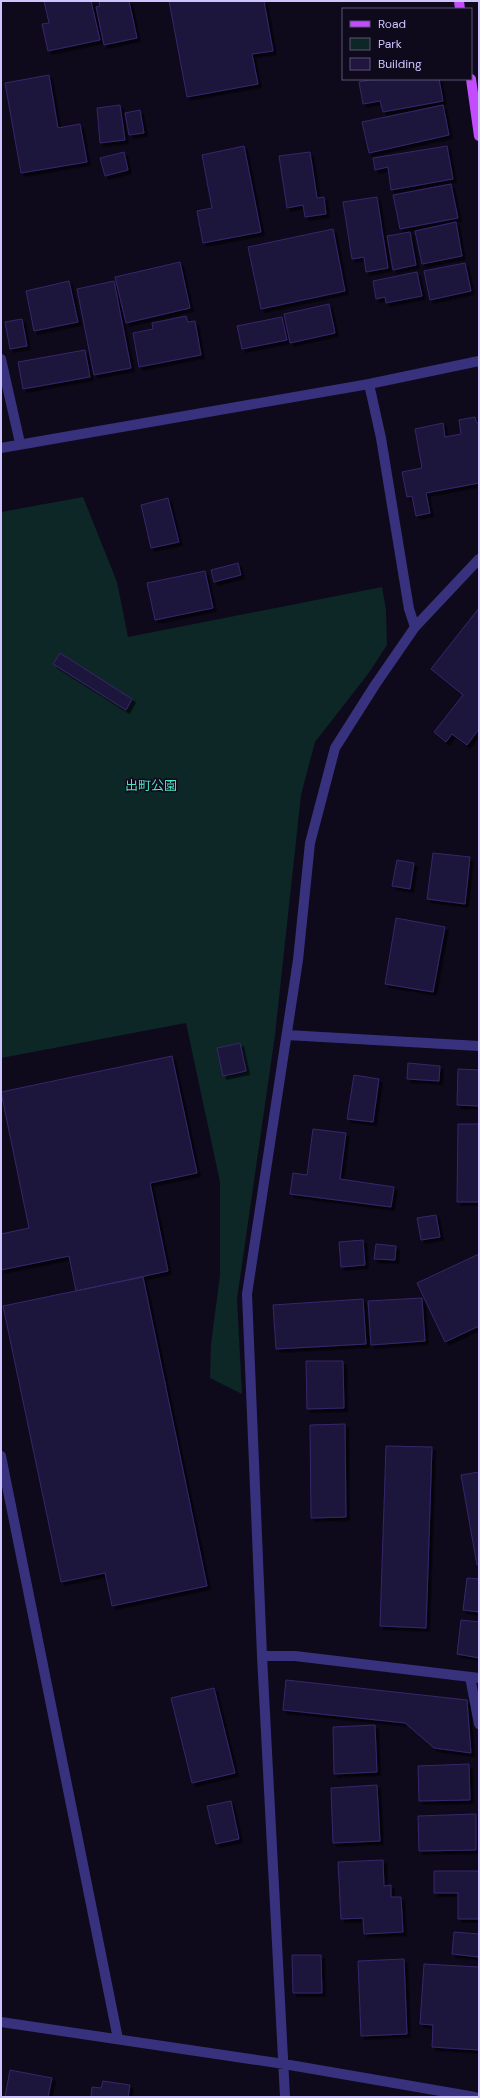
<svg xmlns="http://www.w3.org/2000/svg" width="480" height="2098" viewBox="0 0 480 2098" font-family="'DM Sans','Noto Sans JP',sans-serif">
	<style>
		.green { fill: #0d2626 }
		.building { fill: #1f153e; stroke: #37266b; filter: url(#shadow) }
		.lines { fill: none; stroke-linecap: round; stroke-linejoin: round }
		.minor { stroke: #38327e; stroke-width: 10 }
		.major { stroke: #c44cff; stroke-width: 10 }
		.labels { text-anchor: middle; stroke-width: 3; stroke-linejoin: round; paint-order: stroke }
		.park-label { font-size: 13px; fill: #4ce4c5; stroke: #0e0a1c }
	</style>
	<defs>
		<filter id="shadow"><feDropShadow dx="3.5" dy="3.5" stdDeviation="0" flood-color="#0009"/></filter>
	</defs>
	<rect width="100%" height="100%" fill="#0e0a1c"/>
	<!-- green -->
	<path class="green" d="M83,497L117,582L128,637L382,587L386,610L387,645L368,674L315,742L301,795L275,1035L237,1299L242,1394L210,1378L211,1344L220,1275V1182L186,1023L1,1058V512Z"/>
	<!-- building -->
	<path class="building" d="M44,1H91L100,40L48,51L42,24L49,23Z
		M99,1H129L137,38L104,45L96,7L100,6Z
		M169,1H264L273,51L252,54L258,84L187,97Z
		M49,75L58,128L80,124L87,162L21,173L5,83Z
		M373,79H439L443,101L383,112L380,101L363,104L359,82Z
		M120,105L125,140L100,143L97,108Z
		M443,105L449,135L369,153L362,122Z
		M140,110L144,133L129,135L125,113Z
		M244,146L261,232L203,243L197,211L212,208L202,155Z
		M447,146L453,179L391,190L388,167L375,170L373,158Z
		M124,152L128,170L105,176L100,158Z
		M310,152L317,198L324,197L326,214L305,217L303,205L287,208L279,156Z
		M451,184L458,218L400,229L393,195Z
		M377,197L388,268L366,272L364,257L352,259L343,202Z
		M456,222L462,256L422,264L415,231Z
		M333,229L345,291L261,309L248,247Z
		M410,232L416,265L393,270L387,236Z
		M180,262L190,308L126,323L115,277Z
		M465,263L471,291L430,300L424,271Z
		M417,272L422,296L386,303L385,297L376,299L373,281Z
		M69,281L78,322L34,331L26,291Z
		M114,281L131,368L94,375L77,289Z
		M329,304L335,333L290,343L284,314Z
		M186,316L188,322L195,321L201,355L139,367L133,333L153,329L152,323Z
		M282,317L287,340L242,349L237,326Z
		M22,319L27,346L10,349L5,322Z
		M85,350L90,377L23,389L18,362Z
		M475,417L476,422L479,424V483L426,493L430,513L416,516L412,496L407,497L402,472L422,468L415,429L443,423L445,437L461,434L459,420Z
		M168,498L179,542L151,548L141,505Z
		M238,563L241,575L214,582L211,570Z
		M205,571L213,608L155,620L147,583Z
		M479,608V729L467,745L452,734L446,742L434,732L463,695L431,669Z
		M60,653L132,699L126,710L53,664Z
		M433,853L470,857L465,904L427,899Z
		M397,860L414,863L410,889L392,886Z
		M396,918L445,927L433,992L385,984Z
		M240,1043L246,1071L223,1076L217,1048Z
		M172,1056L197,1173L150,1183L168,1271L76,1291L69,1256L1,1270V1234L29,1228L1,1092Z
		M408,1063L440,1066L439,1081L407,1079Z
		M458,1069L479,1070V1106L457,1105Z
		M354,1075L379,1079L373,1122L347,1119Z
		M458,1124H479V1202H457Z
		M313,1129L346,1133L340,1179L394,1187L391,1207L290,1194L293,1173L307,1175Z
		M436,1215L440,1237L421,1240L417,1218Z
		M363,1240L365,1265L341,1267L339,1242Z
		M376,1244L396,1246L395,1260L374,1259Z
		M479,1254V1326L445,1342L417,1283Z
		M143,1277L207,1586L112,1606L105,1573L61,1582L3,1306Z
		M422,1298L425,1341L371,1345L368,1301Z
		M363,1299L366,1344L276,1349L273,1305Z
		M306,1361H343L344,1408L307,1409Z
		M345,1424L346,1517L311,1518L310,1425Z
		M386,1446L432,1447L426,1628L380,1626Z
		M479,1472V1564L477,1565L461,1475Z
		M467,1578L479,1579V1612L463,1610Z
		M461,1620L479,1622V1658L457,1654Z
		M286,1680L467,1700L471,1753L434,1748L405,1723L283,1710Z
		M214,1688L235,1773L192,1783L171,1698Z
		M375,1725L377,1772L334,1774L333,1727Z
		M469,1764L470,1800L419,1801L418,1766Z
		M377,1785L380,1841L333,1843L331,1788Z
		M231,1801L239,1839L216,1844L207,1806Z
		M476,1814V1850L419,1851L418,1816Z
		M383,1860L384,1886L391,1885V1897H401L403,1932L364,1934L363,1918L341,1919L338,1862Z
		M434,1871H479V1919H458V1893H434Z
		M454,1932L479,1934V1957L452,1954Z
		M292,1955H321L322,1993H293Z
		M404,1959L407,2034L361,2036L358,1961Z
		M424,1964L479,1967V2050L432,2047L433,2025L420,2024Z
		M10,2070L52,2078L48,2097H5Z
		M103,2081L130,2085L128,2097H91L92,2087L101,2088Z"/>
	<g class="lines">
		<!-- minor -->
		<path class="minor" d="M1,359L20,443
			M369,384L381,438L409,609L415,627
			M1,448L369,384L479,361
			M287,1035L479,1046
			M1,1456L118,2039
			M262,1656H295L479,1678
			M470,1677L479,1724
			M1,2022L284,2064L475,2097
			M285,2097L262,1656L247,1294L298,960L310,843L335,748L375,685L415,627L479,559"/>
		<!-- major -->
		<path class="major" d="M459,1L460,9
			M471,79L479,136"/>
	</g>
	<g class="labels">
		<!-- park labels -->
		<g class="park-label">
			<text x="151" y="790">出町公園</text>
		</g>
	</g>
	<!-- border -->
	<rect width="480" height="2098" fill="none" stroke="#cec5ff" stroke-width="4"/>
	<!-- legend -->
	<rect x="342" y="8" width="130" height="72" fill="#0e0a1c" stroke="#5b5577"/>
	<rect x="350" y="21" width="20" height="6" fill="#c44cff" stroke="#5b5577"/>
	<text x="378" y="28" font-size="12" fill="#cec5ff">Road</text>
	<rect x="350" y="38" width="20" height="12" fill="#0d2626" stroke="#5b5577"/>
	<text x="378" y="48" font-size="12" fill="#cec5ff">Park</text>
	<rect x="350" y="58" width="20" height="12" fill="#1f153e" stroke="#5b5577"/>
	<text x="378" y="68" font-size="12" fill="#cec5ff">Building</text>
</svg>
